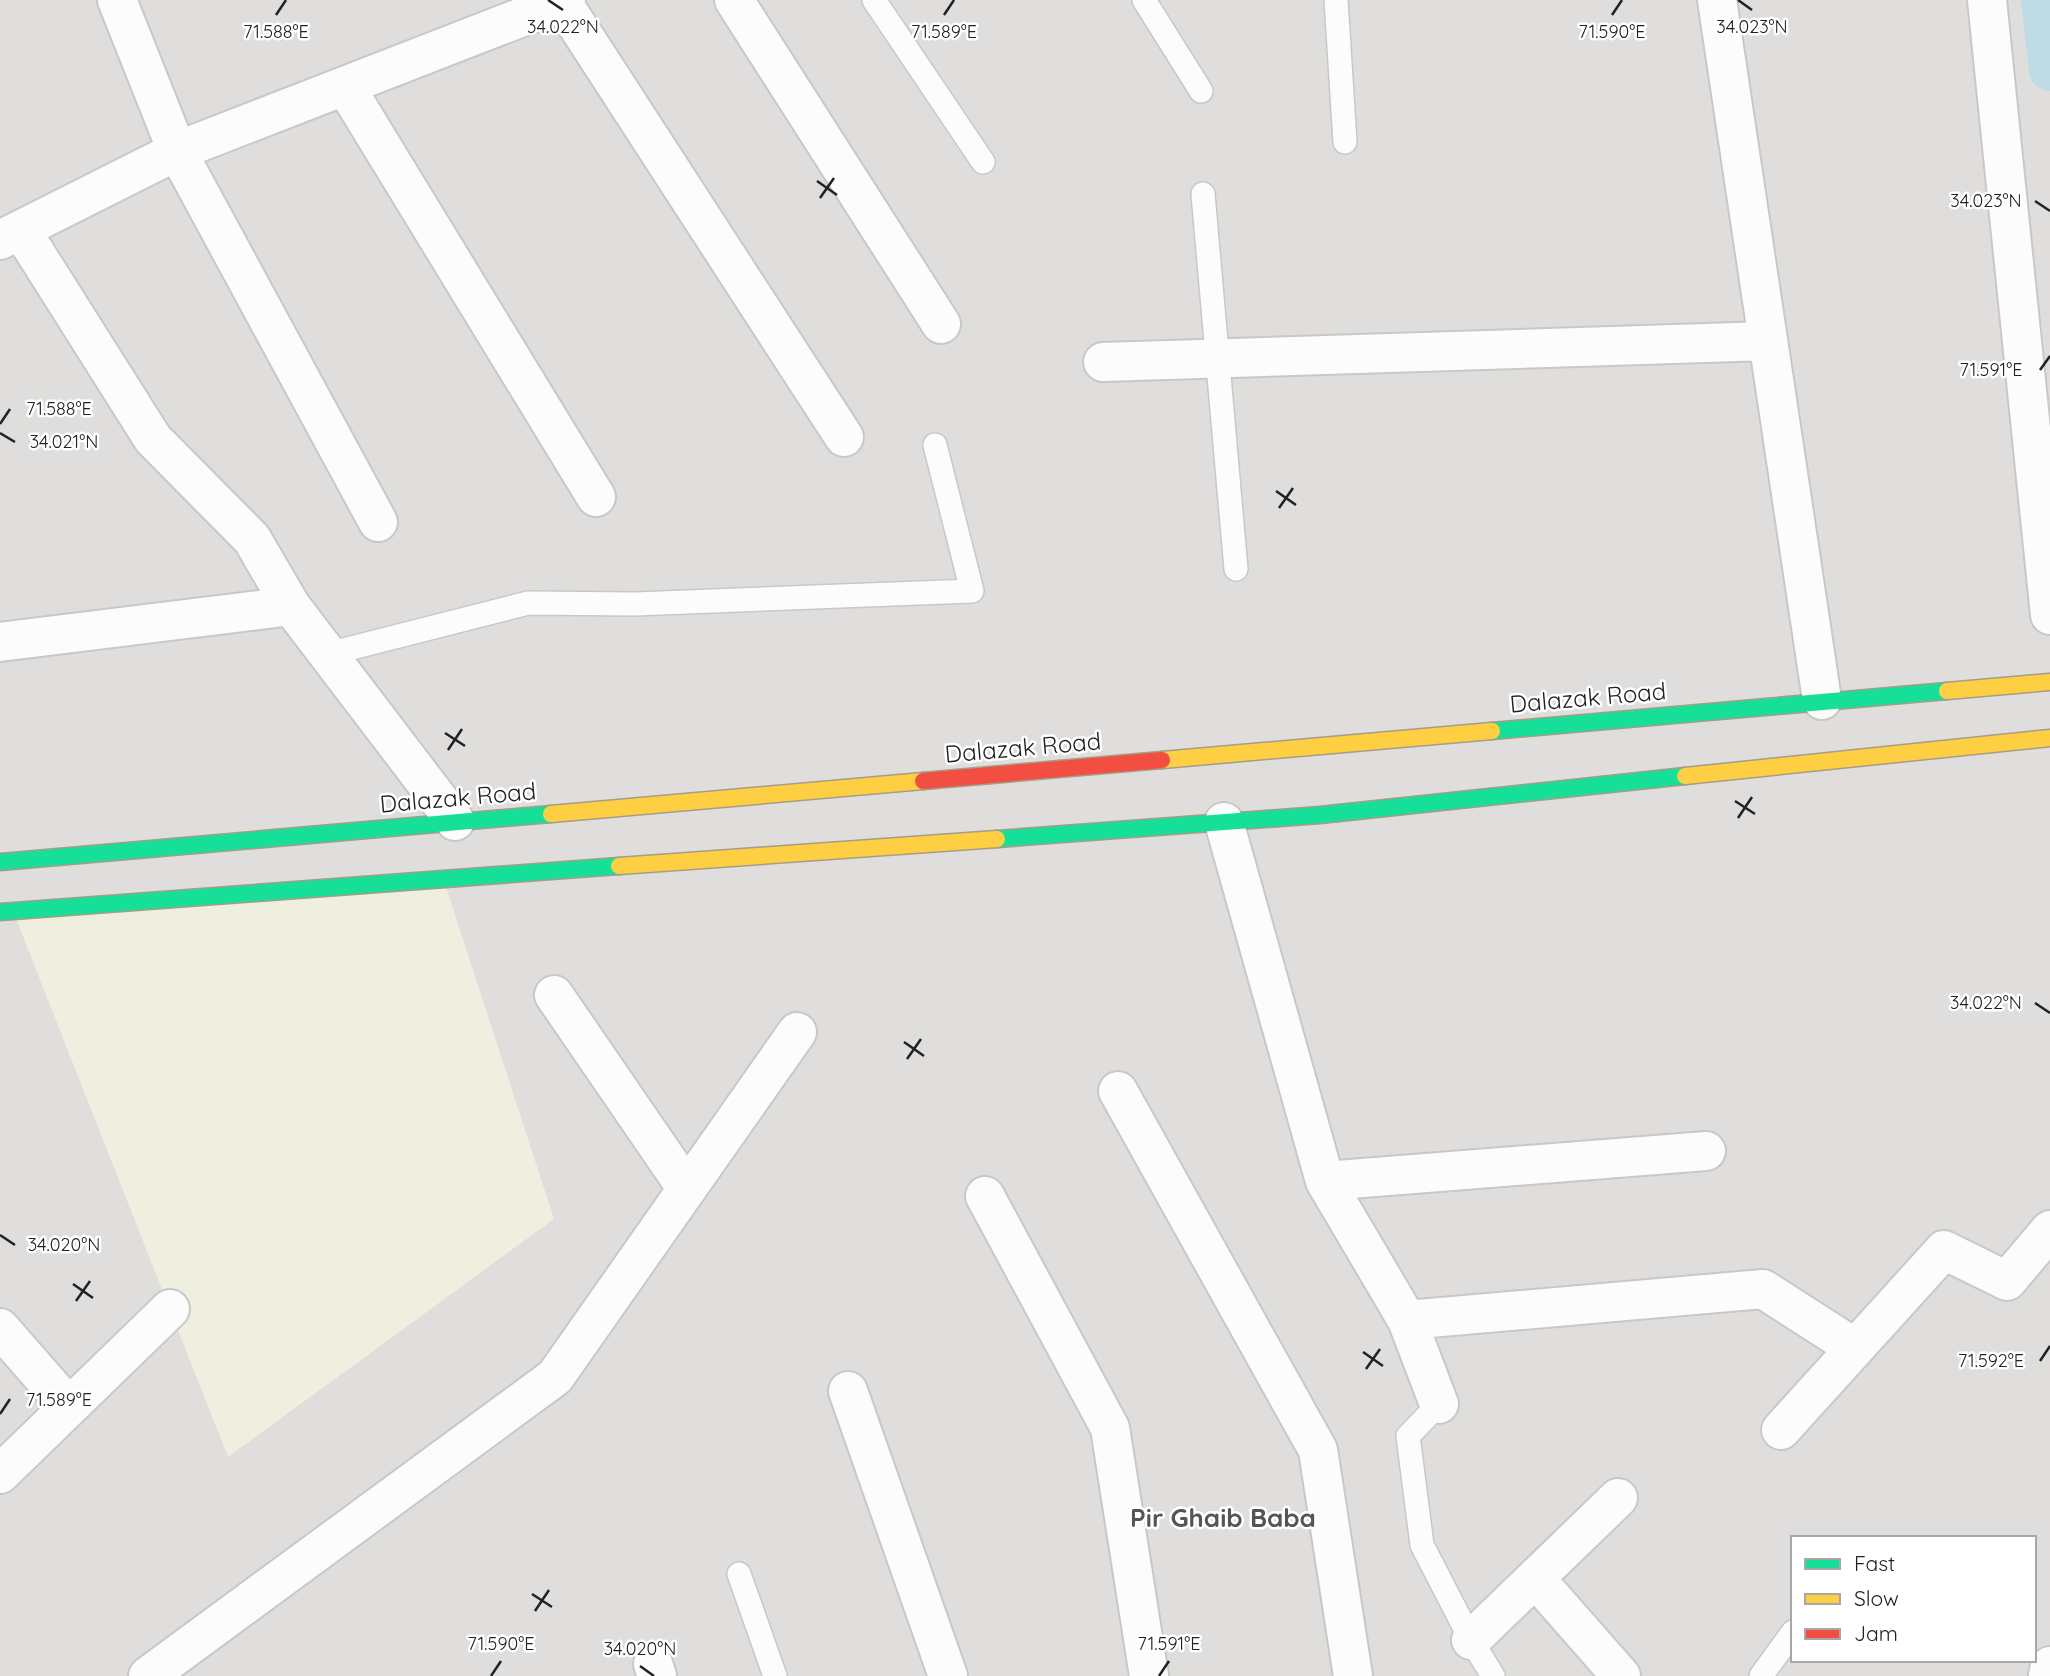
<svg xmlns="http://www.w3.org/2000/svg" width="2050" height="1676" viewBox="0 0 2050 1676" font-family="Quicksand,sans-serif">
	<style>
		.residential { fill: #dfdedc; fill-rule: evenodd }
		.farmland { fill: #efefdf }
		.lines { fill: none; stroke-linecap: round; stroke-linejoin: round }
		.canal { stroke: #bfdbe3; stroke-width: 42 }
		.lane-casing { stroke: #c9c8c7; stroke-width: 26 }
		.street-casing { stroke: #c9c8c7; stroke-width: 42 }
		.fast-casing { stroke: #a79c86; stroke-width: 19 }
		.slow-casing { stroke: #a79c86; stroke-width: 19 }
		.jam-casing { stroke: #a79c86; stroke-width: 19 }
		.lane { stroke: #fdfcfc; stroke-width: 23 }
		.street { stroke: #fdfcfc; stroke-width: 38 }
		.fast { stroke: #16e098; stroke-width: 16 }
		.slow { stroke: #ffcf43; stroke-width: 16 }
		.jam { stroke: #f24e42; stroke-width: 16 }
		.ticks { fill: none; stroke: #222; stroke-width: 2.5 }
		.labels { text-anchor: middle; stroke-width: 5; stroke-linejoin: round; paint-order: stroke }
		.street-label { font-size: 24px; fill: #222; stroke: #fff }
		.neighbourhood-label { font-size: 26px; font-weight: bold; fill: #555; stroke: #fff }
		.ticks-label { font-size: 18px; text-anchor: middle; fill: #222; stroke: #fff; stroke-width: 5; stroke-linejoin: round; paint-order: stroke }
	</style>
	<rect width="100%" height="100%" fill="#f0eeeb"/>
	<!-- residential -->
	<path class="residential" d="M0,0H2050V1676H0ZM1793,1538H2034V1660H1793Z"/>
	<!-- farmland -->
	<path class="farmland" d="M444,881L554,1219L228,1457L13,911Z"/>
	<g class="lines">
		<!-- canal -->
		<path class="canal" d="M2042,0L2050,70"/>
		<defs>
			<path id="lane" d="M874,0L983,162
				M1144,0L1201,91
				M1336,0L1345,142
				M1203,194L1236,569
				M328,654L528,603L635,604L972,591L935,445
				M1439,1404L1408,1436L1422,1545L1471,1640L1493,1676
				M739,1574L775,1676
				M1761,1676L1793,1632"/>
			<path id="street" d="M117,0L177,151L378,522
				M734,0L941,324
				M1717,0L1822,700
				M1987,0L2050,615
				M562,2L844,437
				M345,86L596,497
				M21,230L153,439L252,539L291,606L455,821
				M0,240L177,151L566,0
				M1103,362L1768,341
				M0,642L291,606
				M1224,822L1325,1181L1407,1320L1439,1404
				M554,995L687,1189
				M1118,1091L1318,1450L1353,1676
				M1325,1181L1706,1151
				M985,1196L1110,1428L1149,1676
				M1407,1320L1763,1289L1855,1348
				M0,1328L69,1407
				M848,1391L948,1676
				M1781,1430L1944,1250L2007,1281L2050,1230
				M0,1474L170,1309
				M1535,1578L1621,1676
				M1471,1640L1618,1498
				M653,1664L657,1676
				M148,1676L555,1377L797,1032
				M2048,1676L2050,1666"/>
			<path id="fast" d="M1492,731L1947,691
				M997,839L1320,815L1685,776
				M0,862L551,814
				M0,912L619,866"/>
			<path id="slow" d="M1947,691L2050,682
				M1162,760L1492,731
				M1685,776L2050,738
				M551,814L923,781
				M619,866L997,839"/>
			<path id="jam" d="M923,781L1162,760"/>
		</defs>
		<!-- lane casing -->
		<use href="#lane" class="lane-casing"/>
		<!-- street casing -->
		<use href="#street" class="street-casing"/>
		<!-- fast casing -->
		<use href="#fast" class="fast-casing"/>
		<!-- slow casing -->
		<use href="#slow" class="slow-casing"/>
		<!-- jam casing -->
		<use href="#jam" class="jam-casing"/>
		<!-- lane -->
		<use href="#lane" class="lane"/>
		<!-- street -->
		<use href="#street" class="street"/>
		<!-- fast -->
		<use href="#fast" class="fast"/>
		<!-- slow -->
		<use href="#slow" class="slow"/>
		<!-- jam -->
		<use href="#jam" class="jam"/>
	</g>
	<!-- ticks -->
	<path class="ticks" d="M548,0L563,10M1738,0L1752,10M276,15L286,0M944,15L954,0M1612,15L1622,0M817,181L837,195M820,198L834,178M2035,201L2050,211M2040,370L2050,356M0,424L10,409M0,433L15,442M1276,491L1296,505M1279,508L1293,488M445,733L465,746M448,750L462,729M1735,801L1755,814M1738,818L1752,797M2035,1003L2050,1013M904,1042L924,1056M907,1059L921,1039M0,1235L15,1245M73,1284L93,1298M76,1301L90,1281M1363,1352L1383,1366M2040,1361L2050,1346M1366,1369L1380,1349M0,1414L10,1399M532,1594L552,1607M535,1611L549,1590M640,1666L654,1676M491,1676L501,1661M1159,1676L1169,1661"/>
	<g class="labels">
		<!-- street labels -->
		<g class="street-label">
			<text transform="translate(1588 698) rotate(-5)" y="8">Dalazak Road</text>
			<text transform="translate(1023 748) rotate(-5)" y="8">Dalazak Road</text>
			<text transform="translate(458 798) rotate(-5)" y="8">Dalazak Road</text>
		</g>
		<!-- neighbourhood labels -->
		<g class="neighbourhood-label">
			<text x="1223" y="1527">Pir Ghaib Baba</text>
		</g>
	</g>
	<g class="ticks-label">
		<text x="563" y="33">34.022°N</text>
		<text x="1752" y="33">34.023°N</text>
		<text x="276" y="38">71.588°E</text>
		<text x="944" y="38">71.589°E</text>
		<text x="1612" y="38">71.590°E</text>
		<text x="1986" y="207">34.023°N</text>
		<text x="1991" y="376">71.591°E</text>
		<text x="59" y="415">71.588°E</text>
		<text x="64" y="448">34.021°N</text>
		<text x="1986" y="1009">34.022°N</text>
		<text x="64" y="1251">34.020°N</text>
		<text x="1991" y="1367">71.592°E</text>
		<text x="59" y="1406">71.589°E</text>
		<text x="501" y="1650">71.590°E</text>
		<text x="1169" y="1650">71.591°E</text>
		<text x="640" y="1655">34.020°N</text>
	</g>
	<!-- legend -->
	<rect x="1791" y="1536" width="245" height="126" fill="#ffffff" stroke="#a7a7a7" stroke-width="2"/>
	<rect x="1805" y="1559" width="35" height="10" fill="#16e098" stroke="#a7a7a7" stroke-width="2"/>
	<text x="1854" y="1571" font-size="21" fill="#222222">Fast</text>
	<rect x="1805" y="1594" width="35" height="10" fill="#ffcf43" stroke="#a7a7a7" stroke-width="2"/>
	<text x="1854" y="1606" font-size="21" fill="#222222">Slow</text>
	<rect x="1805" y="1629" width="35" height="10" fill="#f24e42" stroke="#a7a7a7" stroke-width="2"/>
	<text x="1854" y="1641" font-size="21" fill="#222222">Jam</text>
</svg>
